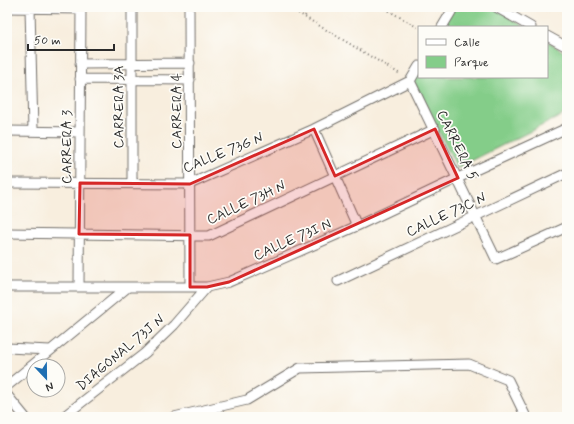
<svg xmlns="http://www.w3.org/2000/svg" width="574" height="424" viewBox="0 0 574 424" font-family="Mynerve,sans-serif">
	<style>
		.green { fill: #84cd89; stroke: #587c5a }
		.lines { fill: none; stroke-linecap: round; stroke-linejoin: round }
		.minor-casing { stroke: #736f6a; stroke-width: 11 }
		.path { stroke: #736f6a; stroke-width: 2; stroke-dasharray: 1 3; stroke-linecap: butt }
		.minor { stroke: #fff; stroke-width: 9 }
		.marked { fill: #d62828; fill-opacity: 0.2; stroke: #d62828; stroke-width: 3; stroke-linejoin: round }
		.labels { text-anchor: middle; stroke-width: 3.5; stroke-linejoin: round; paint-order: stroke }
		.street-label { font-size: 14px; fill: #2b2b2b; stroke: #fdfcf7 }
	</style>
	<rect width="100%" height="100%" fill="#fdfcf7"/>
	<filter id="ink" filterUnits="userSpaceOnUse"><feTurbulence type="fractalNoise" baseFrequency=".025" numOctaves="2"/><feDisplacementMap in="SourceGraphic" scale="8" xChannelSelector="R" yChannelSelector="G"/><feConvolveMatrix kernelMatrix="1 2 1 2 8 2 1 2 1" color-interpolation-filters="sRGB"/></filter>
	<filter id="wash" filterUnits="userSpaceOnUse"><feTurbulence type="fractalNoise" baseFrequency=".012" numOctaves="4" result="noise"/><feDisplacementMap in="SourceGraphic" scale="16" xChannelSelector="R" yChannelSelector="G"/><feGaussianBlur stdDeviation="0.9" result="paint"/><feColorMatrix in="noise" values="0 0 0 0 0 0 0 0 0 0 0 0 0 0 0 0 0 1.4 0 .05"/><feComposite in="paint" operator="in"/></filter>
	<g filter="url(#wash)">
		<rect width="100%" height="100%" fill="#f8eede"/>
		<!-- green -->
		<path class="green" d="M454,7H493L525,27H442Z
			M547,41L567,54V113L457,168L412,78L419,66V77H547Z"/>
	</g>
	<g filter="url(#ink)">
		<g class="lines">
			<defs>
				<path id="minor" d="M189,7L190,287
					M496,7L531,27
					M7,8L81,9
					M30,8L33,131
					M442,27L454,7
					M547,36L567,47
					M80,64L190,63
					M80,79L190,80
					M410,81L496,259L567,227
					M410,81L419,66
					M314,129L357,226
					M7,131L80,132
					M7,183L190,184L314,129L410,81
					M132,183V7
					M7,233L209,236L435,129
					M338,281L567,173
					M7,287H207L229,282L357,226L458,178L567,128
					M79,287L81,7
					M7,348L50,350
					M7,386L128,287
					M7,395L25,417
					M63,417L145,353L174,325L207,287
					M174,417L247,400L300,368L469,364L508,380L526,417"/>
			</defs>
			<!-- minor casing -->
			<use href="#minor" class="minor-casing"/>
			<!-- path -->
			<path class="path" d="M288,7L400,74
				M382,7L419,28
				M305,16L311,7"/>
			<!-- minor -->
			<use href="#minor" class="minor"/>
		</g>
	</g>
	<!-- marked area -->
	<path class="marked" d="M314,129L335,176L435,129L458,178L229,282L207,287H190V235L79,234L80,183L190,184Z"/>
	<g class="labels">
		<!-- street labels -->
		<g class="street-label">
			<text transform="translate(118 107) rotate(-90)" y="5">CARRERA 3A</text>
			<text transform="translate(176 111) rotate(-90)" y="5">CARRERA 4</text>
			<text transform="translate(458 145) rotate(64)" y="5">CARRERA 5</text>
			<text transform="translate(66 147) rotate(-90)" y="5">CARRERA 3</text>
			<text transform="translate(223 152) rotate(-22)" y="5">CALLE 73G N</text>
			<text transform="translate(246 202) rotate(-25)" y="5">CALLE 73H N</text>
			<text transform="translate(446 214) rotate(-25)" y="5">CALLE 73C N</text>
			<text transform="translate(292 239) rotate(-24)" y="5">CALLE 73I N</text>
			<text transform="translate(120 352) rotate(-40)" y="5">DIAGONAL 73J N</text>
		</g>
	</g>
	<!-- margin -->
	<rect width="574" height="424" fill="none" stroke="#fdfcf7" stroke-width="24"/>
	<!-- legend -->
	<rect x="418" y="26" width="130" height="52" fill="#fdfcf7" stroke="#a9a8a5"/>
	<rect x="426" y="39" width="20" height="6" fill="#ffffff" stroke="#a9a8a5"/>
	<text x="454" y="46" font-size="12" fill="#2b2b2b">Calle</text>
	<rect x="426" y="56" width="20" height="12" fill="#84cd89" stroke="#a9a8a5"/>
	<text x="454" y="66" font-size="12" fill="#2b2b2b">Parque</text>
	<!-- north arrow -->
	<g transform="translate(46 378) rotate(158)"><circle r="19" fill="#fdfcf7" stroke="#a9a8a5"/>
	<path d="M0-3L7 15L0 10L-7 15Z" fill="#1f6fb2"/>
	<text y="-6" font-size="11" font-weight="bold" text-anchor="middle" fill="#2b2b2b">N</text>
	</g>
	<!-- scale -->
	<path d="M28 44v6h86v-6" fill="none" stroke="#2b2b2b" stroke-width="2"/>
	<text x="34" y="44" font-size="12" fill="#2b2b2b" stroke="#fdfcf7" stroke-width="3" paint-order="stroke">50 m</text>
</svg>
